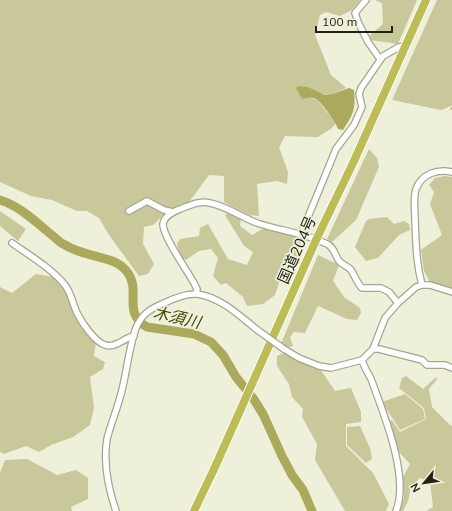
<svg xmlns="http://www.w3.org/2000/svg" width="452" height="511" viewBox="0 0 452 511" font-family="Mulish,'Noto Sans JP',sans-serif">
	<style>
		.green { fill: #c8c89b }
		.water { fill: #abaa5c }
		.lines { fill: none; stroke-linecap: round; stroke-linejoin: round }
		.stream { stroke: #abaa5c; stroke-width: 1.5 }
		.river { stroke: #abaa5c; stroke-width: 9 }
		.minor-casing { stroke: #a5a590; stroke-width: 8 }
		.highway-casing { stroke: #fff; stroke-width: 10 }
		.minor { stroke: #fff; stroke-width: 5.5 }
		.highway { stroke: #bebc55; stroke-width: 8 }
		.minor-bridge-casing { stroke: #a5a590; stroke-width: 8; stroke-linecap: butt }
		.minor-bridge { stroke: #fff; stroke-width: 5.5 }
		.labels { text-anchor: middle; stroke-width: 3.5; stroke-linejoin: round; paint-order: stroke }
		.street-label { font-size: 15px; fill: #212119; stroke: #eff0d9 }
		.water-label { font-size: 16px; font-style: italic; fill: #474506; stroke: #eff0d9 }
	</style>
	<rect width="100%" height="100%" fill="#eff0d9"/>
	<!-- green -->
	<path class="green" d="M0,0H360L352,10L340,16L326,12L320,15L315,35L331,75L344,86L346,88C327,98 326,96 308,87L309,97L317,100L336,123L332,128L318,137L285,136L279,147L288,172L287,184L277,181L257,184L259,216L249,215L224,202V176L209,175L189,202L169,210L153,225L144,227L143,244L154,264L148,274L139,276L109,235L99,218L87,211H77L52,200L31,196L0,182Z
		M375,0H417L398,44L370,40V35L383,24L382,3Z
		M437,0H452V105L451,106L441,110L392,100Z
		M369,149L377,158L379,167L356,220L332,242L327,239Z
		M445,176L452,177V289L430,282L424,271L421,250L442,235L430,204L434,192L429,185L435,178Z
		M0,211L26,229L18,241L0,226Z
		M229,212L241,218L240,226L252,235L266,227L298,237L302,247L299,259L285,264L275,295L263,304L247,306L243,297L226,283L221,285L213,276L218,258L211,249L199,251L186,260L181,257L177,244L180,239L199,236L200,228L208,224L228,259L247,265L253,252L244,246L225,215Z
		M387,217L394,224L404,221L409,224L410,230L399,235L378,258L366,261L355,247L366,221L369,219Z
		M318,255L339,265L333,281L344,297L360,308L361,313L357,320L347,319L318,306L305,333L294,332L290,337L293,346L278,351Z
		M36,274L53,277L66,292L77,317L96,342L94,356L105,362L103,369L90,377L94,408L90,425L73,437L51,445L39,452L26,446L4,454L0,452V287L12,293Z
		M284,353L321,370L335,391L351,388L361,412V422L346,424V446L373,473L389,504L386,511H345L315,460L317,444L302,417L303,409L292,397L289,384L277,366V356Z
		M406,376L423,389L435,378H438L429,389L432,407L451,426L452,425V511H426L433,507L430,482L420,478L411,487L408,501L403,511H399L404,498L403,477L410,464L399,452L388,423L392,420L400,432L426,419L424,408L399,388L402,378Z
		M405,394L423,409L425,419L400,430L382,402Z
		M360,426L370,448L372,459L366,463L347,445V427Z
		M27,459L57,475L76,470L88,478V499L71,507L72,511H0V473L5,460Z"/>
	<!-- water -->
	<path class="water" d="M298,86L308,87L325,95L333,94L349,88L354,90C356,109 353,115 343,130L338,129C336,122 322,103 316,99C312,97 308,97 303,99L301,97L296,88Z"/>
	<g class="lines">
		<!-- stream -->
		<path class="stream" d="M451,109L452,108"/>
		<!-- river -->
		<path class="river" d="M0,200C20,206 37,223 53,236C57,239 60,243 65,245C72,249 80,252 88,254C103,259 118,259 128,273C141,292 122,313 147,327L194,334L211,342L223,355L236,377L253,398L263,414L282,456L292,475L303,490L312,511"/>
		<defs>
			<path id="minor" d="M366,0L355,13L358,22L368,42L380,59
				M129,211L147,201L164,210L173,212
				M301,234L336,149L354,125L362,107L359,94L361,88L383,56L399,47L406,46
				M12,243C29,255 51,268 65,285C71,293 73,304 77,313C82,323 95,342 105,345C115,349 125,337 134,336
				M422,285C416,263 416,242 415,220C415,210 413,198 416,189C422,173 438,169 452,172
				M196,294L197,289L194,283C188,272 162,235 163,224C164,216 173,212 180,209C189,206 200,200 210,203C229,207 242,218 260,224C282,231 305,233 327,244C334,247 335,255 339,261C342,265 348,266 351,270C355,276 357,283 362,288H381L389,292L398,303
				M284,349L299,358L319,366L331,368L362,360L373,349L385,318L398,303L416,287L422,285H430L452,292
				M373,349H379L422,360L427,365H445L452,368
				M362,360C364,367 368,373 371,379C383,412 410,477 396,511
				M116,511C108,488 103,464 107,439C111,423 118,407 122,390C127,370 129,347 136,328C141,315 150,309 162,304C172,299 185,293 197,294C220,297 239,315 256,329"/>
			<path id="highway" d="M194,511L215,467L316,240L354,161L426,0"/>
		</defs>
		<!-- minor casing -->
		<use href="#minor" class="minor-casing"/>
		<!-- highway casing -->
		<use href="#highway" class="highway-casing"/>
		<!-- minor -->
		<use href="#minor" class="minor"/>
		<!-- highway -->
		<use href="#highway" class="highway"/>
		<defs>
			<path id="minor-bridge" d="M256,329L284,349"/>
		</defs>
		<!-- minor-bridge casing -->
		<use href="#minor-bridge" class="minor-bridge-casing"/>
		<!-- minor-bridge -->
		<use href="#minor-bridge" class="minor-bridge"/>
	</g>
	<g class="labels">
		<!-- street labels -->
		<g class="street-label">
			<text transform="translate(297 250) rotate(-66)" y="5">国道204号</text>
		</g>
		<!-- water labels -->
		<g class="water-label">
			<text transform="translate(177 317) rotate(13)" y="6">木須川</text>
		</g>
	</g>
	<!-- north arrow -->
	<g transform="translate(424 483) rotate(241)" stroke="#eff0d9" stroke-width="3" paint-order="stroke">
	<path d="M0-3L7 15L0 10L-7 15Z" fill="#212119"/>
	<text y="-6" font-size="11" font-weight="bold" text-anchor="middle" fill="#212119">N</text>
	</g>
	<!-- scale -->
	<path d="M316 26v6h76v-6" fill="none" stroke="#212119" stroke-width="2"/>
	<text x="322" y="26" font-size="12" fill="#212119" stroke="#eff0d9" stroke-width="3" paint-order="stroke">100 m</text>
</svg>
